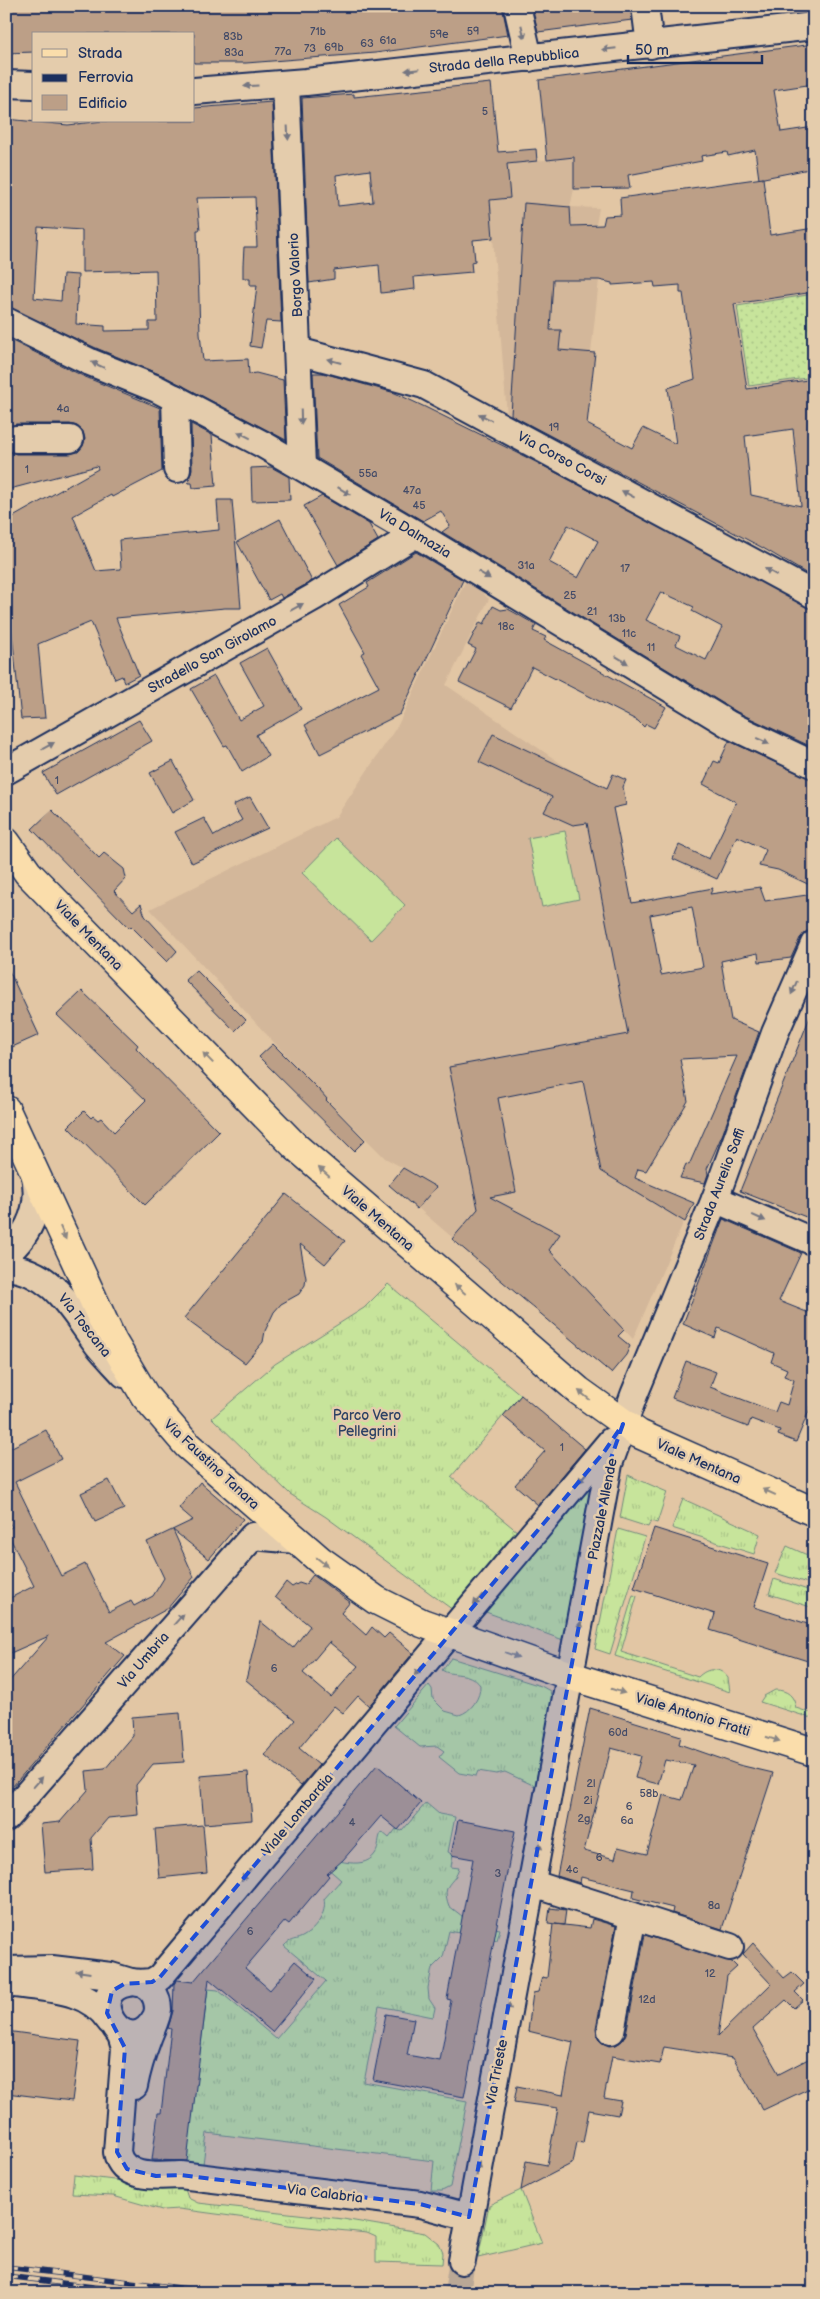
<svg xmlns="http://www.w3.org/2000/svg" width="820" height="2299" viewBox="0 0 820 2299" font-family="'Balsamiq Sans',sans-serif">
	<style>
		.built { fill: #d3b79a }
		.grass { fill: url(#grass-tufts); stroke: #718a7c }
		.garden { fill: url(#garden-dots); stroke: #718a7c }
		.pitch { fill: #c7e49b; stroke: #718a7c }
		.building { fill: #bc9f87; stroke: #1b2f5e; fill-rule: evenodd }
		.lines { fill: none; stroke-linecap: round; stroke-linejoin: round }
		.minor-tunnel { stroke: #baa896; stroke-width: 26; stroke-dasharray: 26 13; stroke-linecap: butt }
		.minor-casing { stroke: #1b2f5e; stroke-width: 30 }
		.major-casing { stroke: #1b2f5e; stroke-width: 31 }
		.minor { stroke: #e4ccac; stroke-width: 26 }
		.major { stroke: #faddab; stroke-width: 28 }
		.rail-casing { stroke: #1b2f5e; stroke-width: 5.5 }
		.rail { stroke: #e4ccac; stroke-width: 4; stroke-dasharray: 11; stroke-linecap: butt }
		.oneway { fill: #757681 }
		.oneway2 { fill: #8a8684 }
		.marked { fill: #1d4ed8; fill-opacity: 0.2; stroke: #1d4ed8; stroke-width: 4; stroke-dasharray: 10 6; stroke-linejoin: round }
		.labels { text-anchor: middle; stroke-width: 5; stroke-linejoin: round; paint-order: stroke }
		.number-label { font-size: 11px; fill: #434b68 }
		.street-label { font-size: 14px; fill: #1b2f5e; stroke: #e4ccac }
		.park-label { font-size: 14px; fill: #2c4164; stroke: #e4ccac }
	</style>
	<defs>
		<pattern id="grass-tufts" width="24" height="20" patternUnits="userSpaceOnUse" patternTransform="scale(1.25)"><rect width="24" height="20" fill="#c7e49b"/><path d="M3 7l-1-3M5 7V3M7 7l1-3M15 17l-1-3M17 17v-4M19 17l1-3" fill="none" stroke="#aac488"/></pattern>
		<pattern id="garden-dots" width="8" height="8" patternUnits="userSpaceOnUse" patternTransform="scale(1.25)"><rect width="8" height="8" fill="#c7e49b"/><path d="M2 2h.1M6 6h.1" fill="none" stroke="#aac488" stroke-width="1.8" stroke-linecap="round"/></pattern>
	</defs>
	<rect width="100%" height="100%" fill="#e2c6a4"/>
	<filter id="ink" filterUnits="userSpaceOnUse"><feTurbulence type="fractalNoise" baseFrequency=".02" numOctaves="2"/><feDisplacementMap in="SourceGraphic" scale="10" xChannelSelector="R" yChannelSelector="G"/><feConvolveMatrix kernelMatrix="1 2 1 2 8 2 1 2 1" color-interpolation-filters="sRGB"/></filter>
	<g filter="url(#ink)">
		<g class="built">
			<path d="M574,157V189L570,207L599,208L596,225L599,280L590,362L565,415L559,445L507,416L490,200L510,198L507,164Z"/>
			<path d="M467,578L489,599L446,685L572,771L610,790L632,902L648,900L661,977V1104L615,1180L684,1221L633,1339L549,1251L470,1218L453,1238L418,1208L436,1186L385,1158L336,1109L150,909L336,817L398,725Z"/>
		</g>
		<g class="grass">
			<path d="M388,1284L521,1395L451,1477L518,1532L453,1610L326,1517L290,1494L212,1418L275,1364L364,1308Z"/>
			<path d="M628,1475L667,1492L657,1523L651,1521L648,1527L620,1518Z"/>
			<path d="M594,1480L566,1641L483,1611Z"/>
			<path d="M683,1499L760,1534L754,1554L672,1528Z"/>
			<path d="M618,1529L645,1537L610,1654L595,1649Z"/>
			<path d="M787,1546L814,1558V1585L775,1573Z"/>
			<path d="M774,1579L814,1592V1608L769,1594Z"/>
			<path d="M633,1595L637,1596L621,1652L698,1677C708,1667 720,1667 728,1678L730,1692L615,1656Z"/>
			<path d="M451,1658L541,1686L550,1691L552,1699L535,1786L505,1772L496,1774L478,1771L476,1776L459,1773L439,1757L444,1751L437,1746L420,1747L394,1726L429,1685L432,1689L433,1699L445,1711L459,1715C471,1712 481,1697 480,1685C469,1670 451,1677 442,1670Z"/>
			<path d="M775,1690C788,1690 794,1696 796,1708L814,1714V1719L760,1702L764,1696Z"/>
			<path d="M426,1803L439,1814L455,1817L448,1852L453,1855L451,1867L459,1868C455,1885 440,1882 449,1906L462,1916L463,1922L500,1929L497,1940L449,1931L443,1957L432,1968L428,1988L429,1999L435,2008L433,2017L379,2006L364,2082L467,2101L450,2187L442,2191H431L434,2161L207,2133L203,2164L186,2162L208,1989L218,1990L276,2039L326,1981L284,1946C291,1938 296,1941 304,1936C316,1929 327,1913 324,1899L341,1880L310,1853C329,1857 362,1873 375,1854C380,1847 377,1838 382,1832L389,1838L396,1829L402,1831Z"/>
			<path d="M74,2175L185,2189L188,2198L198,2203L343,2219L425,2233L439,2244L443,2253L442,2264L376,2262V2237L367,2233L288,2225L268,2221L179,2209L162,2210L113,2196L72,2194Z"/>
			<path d="M521,2190L542,2243L478,2258L489,2205Z"/>
		</g>
		<path class="garden" d="M814,294V377L749,386L737,306Z"/>
		<g class="pitch">
			<path d="M565,831L579,899L542,907L528,838Z"/>
			<path d="M336,838L405,905L371,940L302,873Z"/>
		</g>
		<g class="building">
			<path d="M6,6H502L508,35L375,53L246,63H194V34H34V52L6,53Z"/>
			<path d="M532,6H630L632,20L538,32Z"/>
			<path d="M814,44V84L774,90L781,132L814,127V168L759,179L755,150L728,156L727,152L701,156L702,161L628,175L630,188L574,189V157L547,160L539,80Z"/>
			<path d="M491,83L498,152L536,149L537,161L507,164L510,198L490,200L493,238L473,240L475,261L471,262L472,272L414,277L415,289L381,293L379,265L334,270V279L309,283L302,98L354,94V97ZM370,170L373,202L338,206L336,175Z"/>
			<path d="M272,102L281,322L266,321L261,348L250,346L257,285H250V278H243V265L244,247H257L255,197L197,198L200,230H197L200,334L203,361L248,359L249,374L256,373L283,380L286,440L164,376L96,348L6,306V119L68,125L103,121H194V108ZM38,227L82,230V272L156,270L157,322H149V330L105,331V326L76,324L78,275L63,274L61,301L34,298Z"/>
			<path d="M763,178L770,235L814,228V292L734,304L747,389L814,379V427H810L814,452V578L763,548L511,415L524,203L570,207L571,226L603,225L605,216L621,215L620,198ZM553,280H599L612,283V285L654,282L655,287L680,285V293H683L695,379L668,388L676,444L643,428L632,448L587,424L595,353L559,350L561,330H550ZM793,429L801,506L751,495L745,436Z"/>
			<path d="M6,338L83,376L160,408L162,471L112,497L111,495L73,516L96,571L121,569L119,540L219,530L217,500H232L241,608H225L116,618L139,675L124,683L122,676L115,679L91,622L38,644L45,718L21,719L6,576V521L98,469L97,466L6,490V450L16,454H70L78,452L83,446L85,439L83,431L77,426L70,424H16L6,428Z"/>
			<path d="M313,373H323L395,393L425,407L536,462L814,610V748L737,712L442,532L450,526L441,511L423,521L317,458ZM568,525L598,541L578,578L549,562ZM661,592L694,607L692,611L722,627L706,660L676,645L680,636L646,620Z"/>
			<path d="M191,424L212,435L216,486L193,488L192,483H188L192,469Z"/>
			<path d="M271,467L289,477L290,500L252,501L251,468Z"/>
			<path d="M322,496L369,524L378,540L338,565L304,506Z"/>
			<path d="M280,519L312,581L282,598L280,594L269,600L237,542Z"/>
			<path d="M416,552L463,580L423,666L400,714L320,754L305,725L379,687L361,654L365,652L339,605L369,587L367,583Z"/>
			<path d="M493,606L501,610L508,609L517,614L536,625L533,631L546,637L544,640L666,707L654,728L646,724L644,727L638,721L532,667L511,708L459,682L476,649L468,645L480,622L484,624Z"/>
			<path d="M267,648L301,709L256,735L268,756L242,772L227,745L224,746L191,689L214,676L239,720L264,706L240,663Z"/>
			<path d="M139,720L152,741L56,795L43,773Z"/>
			<path d="M493,734L607,788L613,774L626,780L623,787L626,805L613,808L632,903L713,888L710,894L760,887L765,901L814,894V919L809,930L800,938L791,958L759,962L758,953L721,961L731,1020L759,1032L723,1133L707,1169L708,1174L705,1183L680,1178L686,1164L689,1165L737,1056L680,1059L688,1101L646,1171L638,1169L635,1178L694,1203L685,1222L601,1171L583,1081L498,1098L516,1192L490,1197L560,1234L549,1250L624,1330L618,1336L630,1346L626,1355L611,1373L452,1239L478,1209L449,1067L628,1034L587,823L573,825L544,812L552,797L479,762ZM692,907L703,967L661,975L650,915Z"/>
			<path d="M729,741L814,780V887L778,870L759,866L766,850L737,836L717,879L673,859L679,845L709,859L736,802L703,784L714,761L719,763Z"/>
			<path d="M173,761L194,800L172,813L150,773Z"/>
			<path d="M250,797L268,828L192,863L175,832L204,818L214,836L242,820L233,805Z"/>
			<path d="M52,810L99,858L104,853L124,869L126,878L114,891L133,911L141,904L145,916L177,951L167,962L131,926L129,928L32,829Z"/>
			<path d="M6,964L39,1035L10,1048L6,1039Z"/>
			<path d="M196,970L246,1020L235,1031L185,980Z"/>
			<path d="M82,991L138,1045L136,1048L219,1132L145,1205L68,1127L84,1111L91,1118L93,1116L98,1120L101,1118L114,1132L146,1100L57,1015Z"/>
			<path d="M814,1007V1200L806,1217L740,1191Z"/>
			<path d="M273,1044L320,1091L327,1099L326,1100L365,1140L354,1151L259,1057Z"/>
			<path d="M403,1168L436,1187L417,1209L389,1185Z"/>
			<path d="M286,1194L345,1241L325,1264L300,1244L306,1278L305,1285L299,1294L281,1304L274,1312L265,1331L263,1342L245,1363L184,1318Z"/>
			<path d="M723,1219L801,1253L779,1301L814,1315V1399L796,1442L778,1435L780,1430L751,1419L748,1427L672,1398L686,1361L716,1372L710,1387L775,1412L779,1402L787,1405L794,1380L784,1376L787,1369L771,1362L774,1353L718,1328L715,1338L683,1324Z"/>
			<path d="M521,1395L585,1449L538,1505L515,1485L545,1451L503,1416Z"/>
			<path d="M46,1430L61,1459L15,1482L61,1576L85,1564L109,1612L131,1601L134,1606L153,1596L164,1578L147,1542L193,1520L179,1508L200,1482L243,1519L209,1559L173,1530L194,1577L167,1609L106,1642L125,1656L6,1794V1685L49,1636L6,1655V1600L34,1586L6,1530L12,1527L6,1517V1450Z"/>
			<path d="M109,1480L124,1509L95,1522L81,1493Z"/>
			<path d="M654,1528L768,1564L754,1607L814,1626V1663L710,1630L715,1614L634,1588Z"/>
			<path d="M313,1575L350,1602L341,1613L366,1635L372,1627L384,1638L389,1633L413,1653L369,1706L358,1696L343,1713L334,1706L299,1748L319,1765L301,1786L265,1755L295,1720L246,1680L260,1621L293,1648L310,1626L275,1597L286,1582L292,1587L299,1583L305,1585ZM329,1642L358,1666L331,1697L303,1673Z"/>
			<path d="M590,1708L681,1736L679,1744L739,1765L773,1773L722,1929L672,1913L673,1908L633,1898L634,1890L581,1877L580,1883L557,1876ZM611,1748L641,1756L635,1778L658,1784L665,1760L694,1765L682,1800L663,1795L647,1854L618,1847L615,1859L584,1851Z"/>
			<path d="M180,1713L184,1762L153,1764L136,1785L138,1815L108,1818L91,1838L93,1869L45,1872L41,1824L60,1822L88,1790L86,1771L105,1769L133,1736L132,1717Z"/>
			<path d="M377,1765L421,1803L398,1830L381,1816L343,1860L327,1874L329,1876L289,1924L285,1921L245,1968L270,1990L295,1961L316,1979L272,2032L209,1979L187,2161L152,2160L158,2113H161L171,2029L168,2028L173,2011L174,1984L177,1980L193,1982Z"/>
			<path d="M248,1772L252,1820L204,1824L200,1776Z"/>
			<path d="M458,1820L515,1831L464,2097L373,2080L386,2014L414,2019L407,2055L440,2061L451,2000L447,1999L473,1859L451,1855Z"/>
			<path d="M203,1825L207,1873L159,1878L155,1829Z"/>
			<path d="M550,1908L566,1910L564,1925L590,1928L592,1919L616,1926L596,2028L597,2035L601,2042L609,2046L616,2045L622,2041L626,2034L645,1935L732,1962L737,1967L727,1976L718,2036L771,1984L743,1954L753,1943L784,1978L792,1972L804,1984L795,1992L803,2000L794,2008L786,2000L753,2029L779,2074L814,2056V2086L763,2110L733,2058L664,2047L660,2064L612,2056L604,2098L621,2101L618,2115L589,2110L583,2143L577,2142L573,2163L521,2190L526,2161L547,2165L558,2108L514,2102L517,2086L563,2095L573,2042L528,2031L533,1993L538,1992L542,1977L547,1978L553,1924L564,1925L548,1923Z"/>
			<path d="M6,2031L80,2041L72,2101L6,2093Z"/>
		</g>
		<g class="lines">
			<path class="minor-tunnel" d="M457,2293L462,2261"/>
			<g class="minor-casing">
				<g id="minor">
					<path d="M517,6L529,58"/>
					<path d="M645,6L650,45"/>
					<path d="M6,84L34,85"/>
					<path d="M286,84L302,466"/>
					<path d="M194,91L306,82L814,26"/>
					<path d="M6,321L90,362L157,389L264,445L416,534L730,725L814,765"/>
					<path d="M298,351L424,385L814,595"/>
					<path d="M175,398L177,469"/>
					<path d="M16,439H70"/>
					<path d="M6,771L314,597L416,534"/>
					<path d="M715,1199L814,1242"/>
					<path d="M6,1254C32,1232 42,1204 34,1171"/>
					<path d="M6,1267C54,1271 72,1311 98,1345C106,1355 115,1364 124,1374"/>
					<path d="M6,1818L253,1536L296,1540"/>
					<path d="M533,1884L730,1947"/>
					<path d="M6,1970L52,1969L111,1976L131,1982"/>
					<path d="M6,1983C44,1989 87,1986 110,2021"/>
					<path d="M138,1983L152,1982L160,1977L611,1441"/>
					<path d="M115,2027L121,2035L125,2048L117,2152C122,2180 158,2176 180,2175L420,2204L469,2217"/>
					<path d="M611,2031L633,1916"/>
					<path d="M134,2086C137,2070 142,2054 148,2038C151,2029 157,2019 158,2009C158,2003 156,1996 152,1991C146,1984 137,1981 128,1983C78,1992 128,2068 156,2017"/>
					<path d="M462,2261L609,1464L634,1395L715,1199L775,1033L814,944"/>
				</g>
			</g>
			<g class="major-casing">
				<g id="major">
					<path d="M6,842L28,873L295,1146L579,1391L639,1434L814,1512"/>
					<path d="M6,1110L113,1342L145,1396L187,1445L321,1561L376,1600L422,1623L571,1676L814,1752"/>
				</g>
			</g>
			<use href="#minor" class="minor"/>
			<use href="#major" class="major"/>
			<g class="rail-casing">
				<g id="rail">
					<path d="M6,2267L221,2293"/>
					<path d="M6,2276L141,2293"/>
				</g>
			</g>
			<use href="#rail" class="rail"/>
		</g>
		<defs><path id="oneway-solid" d="M-6-.8H1V-3.2L6.5 0L1 3.2V.8H-6Z" transform="scale(1.25)"/></defs>
		<g class="oneway">
			<use href="#oneway-solid" transform="translate(523 32) rotate(77)"/>
			<use href="#oneway-solid" transform="translate(609 49) rotate(174)"/>
			<use href="#oneway-solid" transform="translate(412 70) rotate(174)"/>
			<use href="#oneway-solid" transform="translate(251 86) rotate(176)"/>
			<use href="#oneway-solid" transform="translate(288 133) rotate(87)"/>
			<use href="#oneway-solid" transform="translate(334 361) rotate(-165)"/>
			<use href="#oneway-solid" transform="translate(98 365) rotate(-156)"/>
			<use href="#oneway-solid" transform="translate(301 417) rotate(88)"/>
			<use href="#oneway-solid" transform="translate(485 417) rotate(-153)"/>
			<use href="#oneway-solid" transform="translate(244 435) rotate(-154)"/>
			<use href="#oneway-solid" transform="translate(344 491) rotate(31)"/>
			<use href="#oneway-solid" transform="translate(628 494) rotate(-152)"/>
			<use href="#oneway-solid" transform="translate(771 572) rotate(-151)"/>
			<use href="#oneway-solid" transform="translate(484 575) rotate(31)"/>
			<use href="#oneway-solid" transform="translate(297 607) rotate(-29)"/>
			<use href="#oneway-solid" transform="translate(622 660) rotate(31)"/>
			<use href="#oneway-solid" transform="translate(763 741) rotate(25)"/>
			<use href="#oneway-solid" transform="translate(48 746) rotate(-29)"/>
			<use href="#oneway-solid" transform="translate(794 988) rotate(113)"/>
			<use href="#oneway-solid" transform="translate(759 1218) rotate(24)"/>
			<use href="#oneway-solid" transform="translate(583 1477) rotate(130)"/>
			<use href="#oneway-solid" transform="translate(478 1600) rotate(130)"/>
			<use href="#oneway-solid" transform="translate(179 1619) rotate(-48)"/>
			<use href="#oneway-solid" transform="translate(580 1628) rotate(-80)"/>
			<use href="#oneway-solid" transform="translate(419 1670) rotate(130)"/>
			<use href="#oneway-solid" transform="translate(38 1782) rotate(-49)"/>
			<use href="#oneway-solid" transform="translate(539 1850) rotate(-79)"/>
			<use href="#oneway-solid" transform="translate(246 1875) rotate(130)"/>
			<use href="#oneway-solid" transform="translate(83 1972) rotate(-173)"/>
			<use href="#oneway-solid" transform="translate(508 2010) rotate(-80)"/>
			<use href="#oneway-solid" transform="translate(478 2169) rotate(-79)"/>
		</g>
		<g class="oneway2">
			<use href="#oneway-solid" transform="translate(208 1058) rotate(-134)"/>
			<use href="#oneway-solid" transform="translate(324 1172) rotate(-139)"/>
			<use href="#oneway-solid" transform="translate(63 1233) rotate(66)"/>
			<use href="#oneway-solid" transform="translate(460 1289) rotate(-139)"/>
			<use href="#oneway-solid" transform="translate(584 1395) rotate(-141)"/>
			<use href="#oneway-solid" transform="translate(769 1492) rotate(-156)"/>
			<use href="#oneway-solid" transform="translate(322 1562) rotate(39)"/>
			<use href="#oneway-solid" transform="translate(512 1655) rotate(20)"/>
			<use href="#oneway-solid" transform="translate(618 1691) rotate(17)"/>
			<use href="#oneway-solid" transform="translate(773 1739) rotate(18)"/>
		</g>
	</g>
	<path class="marked" d="M623,1424L609,1464L469,2217L420,2204L180,2175L156,2176L127,2169L117,2152L125,2048L107,2013L112,1991L124,1984L152,1982L160,1977L604,1452Z"/>
	<g class="labels">
		<g class="number-label">
			<text x="318" y="35">71b</text>
			<text x="473" y="35">59</text>
			<text x="439" y="38">59e</text>
			<text x="233" y="40">83b</text>
			<text x="388" y="44">61a</text>
			<text x="367" y="47">63</text>
			<text x="334" y="51">69b</text>
			<text x="310" y="52">73</text>
			<text x="283" y="55">77a</text>
			<text x="234" y="56">83a</text>
			<text x="485" y="115">5</text>
			<text x="63" y="412">4a</text>
			<text x="554" y="431">19</text>
			<text x="27" y="473">1</text>
			<text x="368" y="477">55a</text>
			<text x="412" y="494">47a</text>
			<text x="419" y="509">45</text>
			<text x="526" y="569">31a</text>
			<text x="625" y="572">17</text>
			<text x="570" y="599">25</text>
			<text x="592" y="615">21</text>
			<text x="617" y="622">13b</text>
			<text x="506" y="630">18c</text>
			<text x="629" y="637">11c</text>
			<text x="651" y="651">11</text>
			<text x="57" y="784">1</text>
			<text x="562" y="1451">1</text>
			<text x="274" y="1672">6</text>
			<text x="618" y="1736">60d</text>
			<text x="591" y="1787">2l</text>
			<text x="649" y="1797">58b</text>
			<text x="588" y="1804">2i</text>
			<text x="629" y="1810">6</text>
			<text x="584" y="1822">2g</text>
			<text x="627" y="1824">6a</text>
			<text x="352" y="1826">4</text>
			<text x="599" y="1861">6</text>
			<text x="572" y="1873">4c</text>
			<text x="498" y="1877">3</text>
			<text x="714" y="1909">8a</text>
			<text x="250" y="1935">6</text>
			<text x="710" y="1977">12</text>
			<text x="647" y="2003">12d</text>
		</g>
		<g class="street-label">
			<text transform="translate(504 60) rotate(-6)" y="5">Strada della Repubblica</text>
			<text transform="translate(295 275) rotate(-93)" y="5">Borgo Valorio</text>
			<text transform="translate(562 458) rotate(28)" y="5">Via Corso Corsi</text>
			<text transform="translate(415 533) rotate(31)" y="5">Via Dalmazia</text>
			<text transform="translate(212 654) rotate(-29)" y="5">Stradello San Girolamo</text>
			<text transform="translate(89 935) rotate(46)" y="5">Viale Mentana</text>
			<text transform="translate(719 1184) rotate(-69)" y="5">Strada Aurelio Saffi</text>
			<text transform="translate(378 1218) rotate(41)" y="5">Viale Mentana</text>
			<text transform="translate(85 1325) rotate(52)" y="5">Via Toscana</text>
			<text transform="translate(699 1461) rotate(24)" y="5">Viale Mentana</text>
			<text transform="translate(212 1464) rotate(43)" y="5">Via Faustino Tanara</text>
			<text transform="translate(602 1509) rotate(-79)" y="5">Piazzale Allende</text>
			<text transform="translate(143 1660) rotate(-49)" y="5">Via Umbria</text>
			<text transform="translate(693 1714) rotate(17)" y="5">Viale Antonio Fratti</text>
			<text transform="translate(297 1814) rotate(-50)" y="5">Viale Lombardia</text>
			<text transform="translate(496 2072) rotate(-79)" y="5">Via Trieste</text>
			<text transform="translate(325 2193) rotate(7)" y="5">Via Calabria</text>
		</g>
		<g class="park-label">
			<text x="367" y="1420">Parco Vero<tspan x="367" dy="16">Pellegrini</tspan></text>
		</g>
	</g>
	<rect width="820" height="2299" fill="none" stroke="#e4ccac" stroke-width="25"/>
	<rect x="12" y="12" width="795" height="2274" fill="none" stroke="#1b2f5e" stroke-width="2" filter="url(#ink)"/>
	<rect x="32" y="32" width="162" height="90" fill="#e4ccac" stroke="#948d8d"/>
	<rect x="42" y="49" width="25" height="8" fill="#faddab" stroke="#948d8d"/>
	<text x="78" y="58" font-size="15" fill="#1b2f5e">Strada</text>
	<rect x="42" y="74" width="25" height="8" fill="#1b2f5e" stroke="#948d8d"/>
	<text x="78" y="82" font-size="15" fill="#1b2f5e">Ferrovia</text>
	<rect x="42" y="95" width="25" height="15" fill="#bc9f87" stroke="#948d8d"/>
	<text x="78" y="108" font-size="15" fill="#1b2f5e">Edificio</text>
	<path d="M628 55v8h134v-8" fill="none" stroke="#1b2f5e" stroke-width="2.5"/>
	<text x="635" y="55" font-size="15" fill="#1b2f5e" stroke="#e4ccac" stroke-width="4" paint-order="stroke">50 m</text>
</svg>
